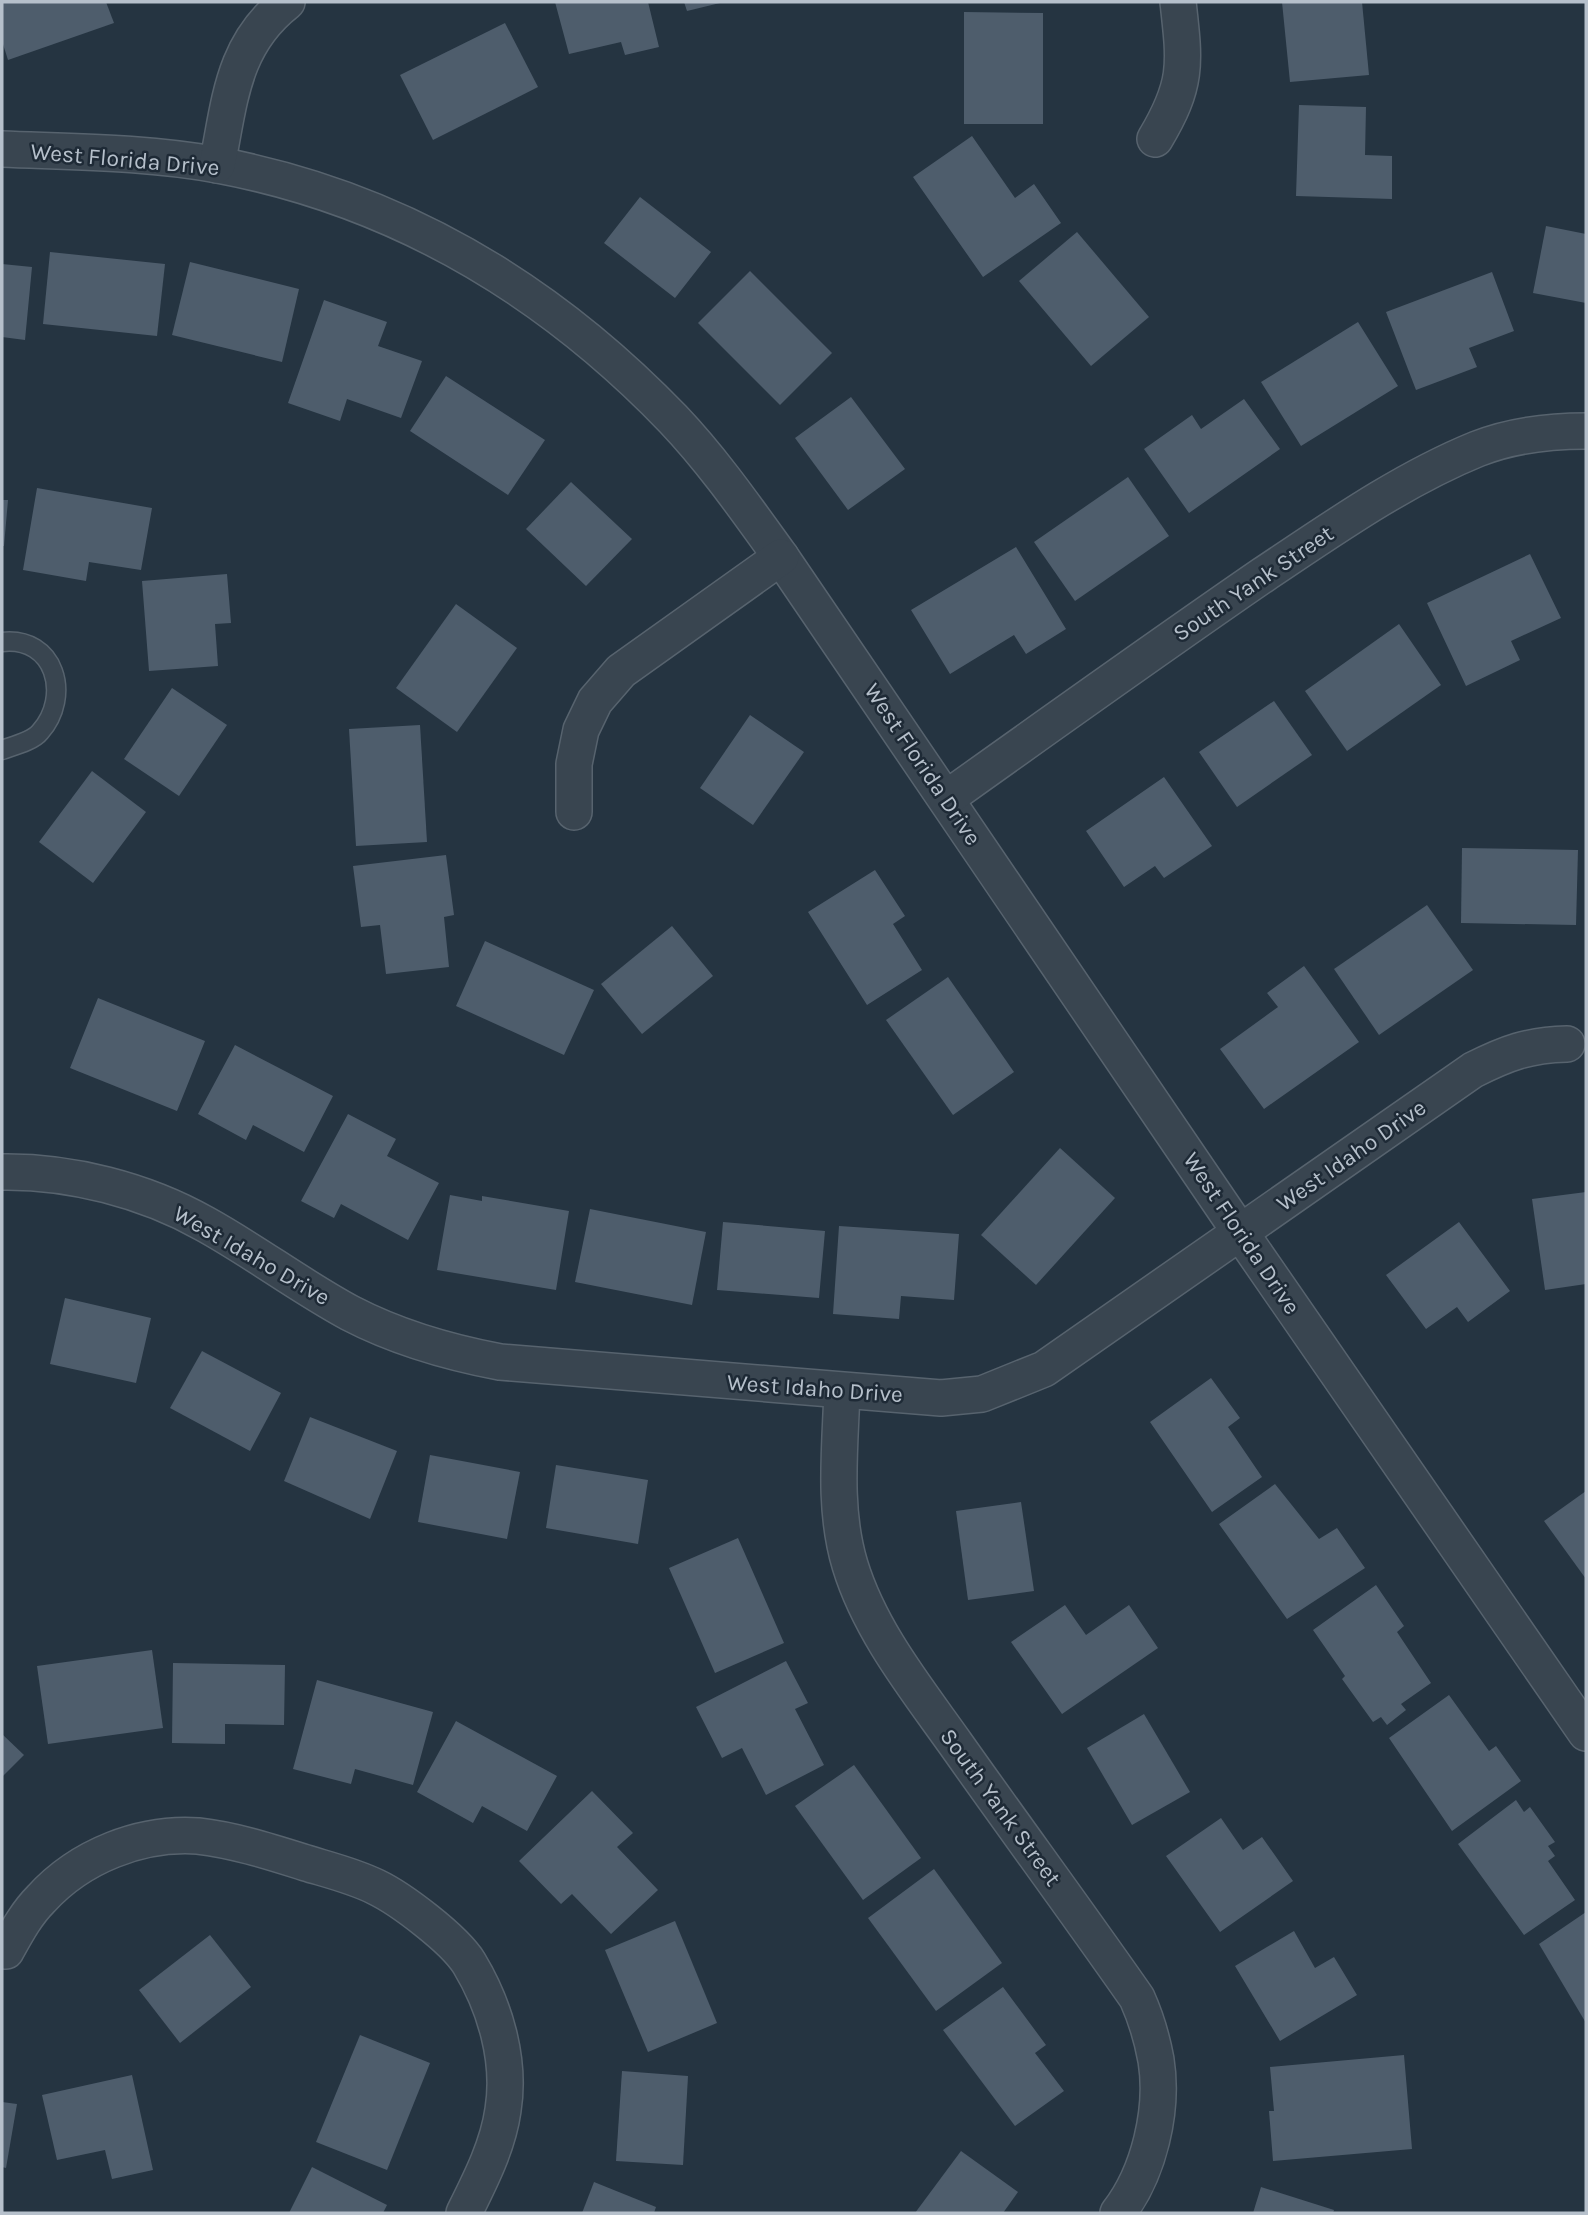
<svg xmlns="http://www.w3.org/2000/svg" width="1588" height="2215" viewBox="0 0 1588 2215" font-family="Karla,sans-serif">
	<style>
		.building { fill: #4e5d6c }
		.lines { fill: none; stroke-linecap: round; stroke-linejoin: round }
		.service-casing { stroke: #57636e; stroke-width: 21 }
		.minor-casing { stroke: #57636e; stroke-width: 38 }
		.service { stroke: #394550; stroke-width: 18 }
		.minor { stroke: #394550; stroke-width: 35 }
		.labels { text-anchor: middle; stroke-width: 5; stroke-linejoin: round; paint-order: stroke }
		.street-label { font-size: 23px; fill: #b6c0cb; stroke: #1e2a36 }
	</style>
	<rect width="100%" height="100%" fill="#253441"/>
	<g class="building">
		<path d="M2,2H106L114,23L8,60L2,41Z"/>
		<path d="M555,2H648L659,47L625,55L621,42L569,54Z"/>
		<path d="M684,2H720V3L687,11Z"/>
		<path d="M1282,2H1362L1369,75L1290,82Z"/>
		<path d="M964,12L1043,13V124H964Z"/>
		<path d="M505,23L538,87L433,140L400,75Z"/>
		<path d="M1299,105L1366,107L1365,155L1392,156V199L1296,196Z"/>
		<path d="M972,136L1015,198L1034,184L1061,223L983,277L913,177Z"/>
		<path d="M640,197L711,252L675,298L604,243Z"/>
		<path d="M1546,226L1586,234V303L1533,293Z"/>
		<path d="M1077,232L1149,317L1091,366L1019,281Z"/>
		<path d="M50,252L165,264L157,336L43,324Z"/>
		<path d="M190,262L299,289L282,362L172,335Z"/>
		<path d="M2,264L32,267L25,340L2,337Z"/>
		<path d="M750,271L832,353L780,405L698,323Z"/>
		<path d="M1492,272L1514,331L1469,348L1477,367L1416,390L1386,312Z"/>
		<path d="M324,300L387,322L378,346L422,361L401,418L347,399L340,421L288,403Z"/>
		<path d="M1358,322L1398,386L1301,446L1261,382Z"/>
		<path d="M446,376L545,440L508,495L410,431Z"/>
		<path d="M851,397L905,469L848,510L795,438Z"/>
		<path d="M1244,399L1280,449L1189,513L1144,449L1192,415L1201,429Z"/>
		<path d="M1128,477L1169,536L1075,601L1034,542Z"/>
		<path d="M571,482L632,539L586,586L526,529Z"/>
		<path d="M37,488L152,508L141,570L89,562L86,581L23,570Z"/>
		<path d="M2,500H8L4,546H2Z"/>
		<path d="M1016,547L1066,629L1026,654L1014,635L950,674L911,610Z"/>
		<path d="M1530,554L1561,618L1511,641L1520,660L1466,686L1427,603Z"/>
		<path d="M227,574L231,623L215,624L218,666L149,671L142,581Z"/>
		<path d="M456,604L517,648L457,732L396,688Z"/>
		<path d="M1399,624L1441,685L1347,751L1305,691Z"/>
		<path d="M172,688L227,725L179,796L124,759Z"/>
		<path d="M1274,701L1312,755L1237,807L1199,752Z"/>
		<path d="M750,715L804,752L753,825L700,788Z"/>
		<path d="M420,725L427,842L356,846L349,729Z"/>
		<path d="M92,771L146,812L93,883L39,842Z"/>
		<path d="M1164,777L1212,846L1164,878L1155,866L1124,887L1086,831Z"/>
		<path d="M1462,848L1578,850L1576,925L1461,923Z"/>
		<path d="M446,855L454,915L444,917L449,967L386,974L380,925L361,927L353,866Z"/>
		<path d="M875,870L905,916L893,924L922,970L867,1005L808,912Z"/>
		<path d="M1427,905L1473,970L1379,1035L1334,969Z"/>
		<path d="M672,926L713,976L642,1034L601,984Z"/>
		<path d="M485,941L594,990L564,1055L456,1006Z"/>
		<path d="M1304,966L1359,1042L1264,1109L1220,1049L1278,1007L1267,993Z"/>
		<path d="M948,977L1014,1072L953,1115L886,1020Z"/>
		<path d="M98,998L205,1041L177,1111L70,1068Z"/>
		<path d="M235,1045L333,1096L304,1152L253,1125L246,1140L198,1114Z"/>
		<path d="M348,1114L396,1139L387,1156L439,1183L408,1240L341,1204L334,1218L301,1201Z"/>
		<path d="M1060,1148L1115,1198L1036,1285L981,1235Z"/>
		<path d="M1586,1192V1284L1545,1290L1532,1199Z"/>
		<path d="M450,1195L482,1201V1196L569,1211L556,1290L437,1270Z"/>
		<path d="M590,1209L706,1232L692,1305L575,1282Z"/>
		<path d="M723,1222L825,1231L819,1298L717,1290Z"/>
		<path d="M1459,1222L1510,1291L1468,1322L1457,1307L1426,1329L1386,1275Z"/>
		<path d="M839,1226L959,1234L954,1300L901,1296L899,1319L833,1314Z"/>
		<path d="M65,1298L151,1318L136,1383L50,1364Z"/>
		<path d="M202,1351L281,1393L250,1451L170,1408Z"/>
		<path d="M1211,1378L1240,1418L1228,1427L1262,1477L1212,1512L1150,1422Z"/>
		<path d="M310,1417L397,1451L370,1519L284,1481Z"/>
		<path d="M430,1455L520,1472L507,1539L418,1522Z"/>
		<path d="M556,1465L648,1480L638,1544L546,1528Z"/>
		<path d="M1275,1484L1319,1539L1337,1528L1365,1568L1287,1619L1219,1524Z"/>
		<path d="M1586,1491V1579L1544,1521Z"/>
		<path d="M1021,1502L1034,1591L968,1600L956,1511Z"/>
		<path d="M738,1538L784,1643L715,1673L669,1568Z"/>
		<path d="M1376,1585L1404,1626L1397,1632L1431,1683L1401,1704L1406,1710L1387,1725L1381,1717L1373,1722L1342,1679L1345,1676L1313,1630Z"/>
		<path d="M1065,1605L1086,1635L1129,1605L1158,1648L1062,1714L1011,1642Z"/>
		<path d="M152,1650L163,1728L48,1744L37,1666Z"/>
		<path d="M786,1661L808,1703L795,1709L824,1765L766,1795L742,1748L722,1758L696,1707Z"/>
		<path d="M173,1663L285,1665L284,1725L225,1724V1744L172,1743Z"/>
		<path d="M317,1680L433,1712L413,1785L355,1769L351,1784L293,1769Z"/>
		<path d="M1449,1695L1489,1751L1496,1746L1521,1781L1452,1831L1389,1738Z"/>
		<path d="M1144,1714L1190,1792L1132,1825L1087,1748Z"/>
		<path d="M456,1721L557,1776L527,1831L482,1806L473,1823L417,1792Z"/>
		<path d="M2,1734L24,1755L2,1777Z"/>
		<path d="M854,1765L921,1858L863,1900L795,1806Z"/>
		<path d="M592,1791L633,1833L617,1847L658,1890L611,1934L572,1894L561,1904L519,1861Z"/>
		<path d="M1516,1800L1524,1812L1530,1807L1555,1842L1548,1846L1555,1856L1548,1861L1575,1900L1524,1935L1458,1844Z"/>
		<path d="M1221,1818L1243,1850L1262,1837L1293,1881L1220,1932L1166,1856Z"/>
		<path d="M934,1869L1002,1963L936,2011L868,1918Z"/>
		<path d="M1586,1912V2023L1539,1944Z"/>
		<path d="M675,1921L717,2023L648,2052L605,1950Z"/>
		<path d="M1294,1931L1315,1968L1334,1957L1357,1995L1280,2041L1235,1966Z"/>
		<path d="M210,1935L251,1987L180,2043L139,1990Z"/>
		<path d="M1003,1987L1046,2045L1035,2053L1064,2091L1015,2126L943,2030Z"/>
		<path d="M360,2035L430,2063L387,2170L316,2142Z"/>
		<path d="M1404,2055L1412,2149L1273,2161L1269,2111H1274L1270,2067Z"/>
		<path d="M622,2071L688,2076L683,2165L616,2161Z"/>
		<path d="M132,2075L153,2170L112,2179L105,2150L57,2160L42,2095Z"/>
		<path d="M2,2102L17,2104L6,2168L2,2167Z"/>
		<path d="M961,2151L1018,2192L1003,2213H915Z"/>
		<path d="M312,2167L387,2205L383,2213H289Z"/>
		<path d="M594,2182L656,2207L654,2213H582Z"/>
		<path d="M1261,2187L1334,2210L1333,2213H1253Z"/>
	</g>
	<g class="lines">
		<g class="service-casing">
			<path id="service" d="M2,642C55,636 72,696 40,732C33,741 13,746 2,750"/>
		</g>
		<g class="minor-casing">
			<g id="minor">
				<path d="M1155,139C1188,84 1185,64 1178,2"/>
				<path d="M2,149C74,152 147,152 218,165C398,199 547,288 673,419C713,461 747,510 781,557L1240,1232L1586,1733"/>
				<path d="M217,165C230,101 232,45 287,2"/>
				<path d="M947,798C1052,723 1157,648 1263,575C1332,529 1401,480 1477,449C1512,435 1549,431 1586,431"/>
				<path d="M574,812V764L581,730L595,701L621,671L781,557"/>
				<path d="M2,1172C70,1171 145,1190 205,1224C254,1251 300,1286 350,1313C398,1338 447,1352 500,1362L941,1398L982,1394L1044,1369L1473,1070C1507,1053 1528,1045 1567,1044"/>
				<path d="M842,1391C840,1449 833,1509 850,1565C870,1631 916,1688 955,1743C1015,1828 1077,1912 1137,1998C1146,2018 1152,2038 1156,2060C1164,2110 1149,2173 1118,2213"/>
				<path d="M6,1951C16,1933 26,1914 41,1899C80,1856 141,1832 198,1836C234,1840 271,1852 306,1863C329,1870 354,1876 376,1887C401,1899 454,1939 469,1963C495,2006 511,2060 503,2110C498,2146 480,2181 464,2213"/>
			</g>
		</g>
		<use href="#service" class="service"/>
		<use href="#minor" class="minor"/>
	</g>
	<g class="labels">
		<g class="street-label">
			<text transform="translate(125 159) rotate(5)" y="8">West Florida Drive</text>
			<text transform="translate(1253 583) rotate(-34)" y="8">South Yank Street</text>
			<text transform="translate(923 764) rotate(56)" y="8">West Florida Drive</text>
			<text transform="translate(1351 1155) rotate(-35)" y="8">West Idaho Drive</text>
			<text transform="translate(1242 1233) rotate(56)" y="8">West Florida Drive</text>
			<text transform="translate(252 1255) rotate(30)" y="8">West Idaho Drive</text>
			<text transform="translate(815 1388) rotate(4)" y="8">West Idaho Drive</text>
			<text transform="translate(1001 1807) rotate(54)" y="8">South Yank Street</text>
		</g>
	</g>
	<rect width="1588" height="2215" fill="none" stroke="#b6c0cb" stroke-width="7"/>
</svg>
